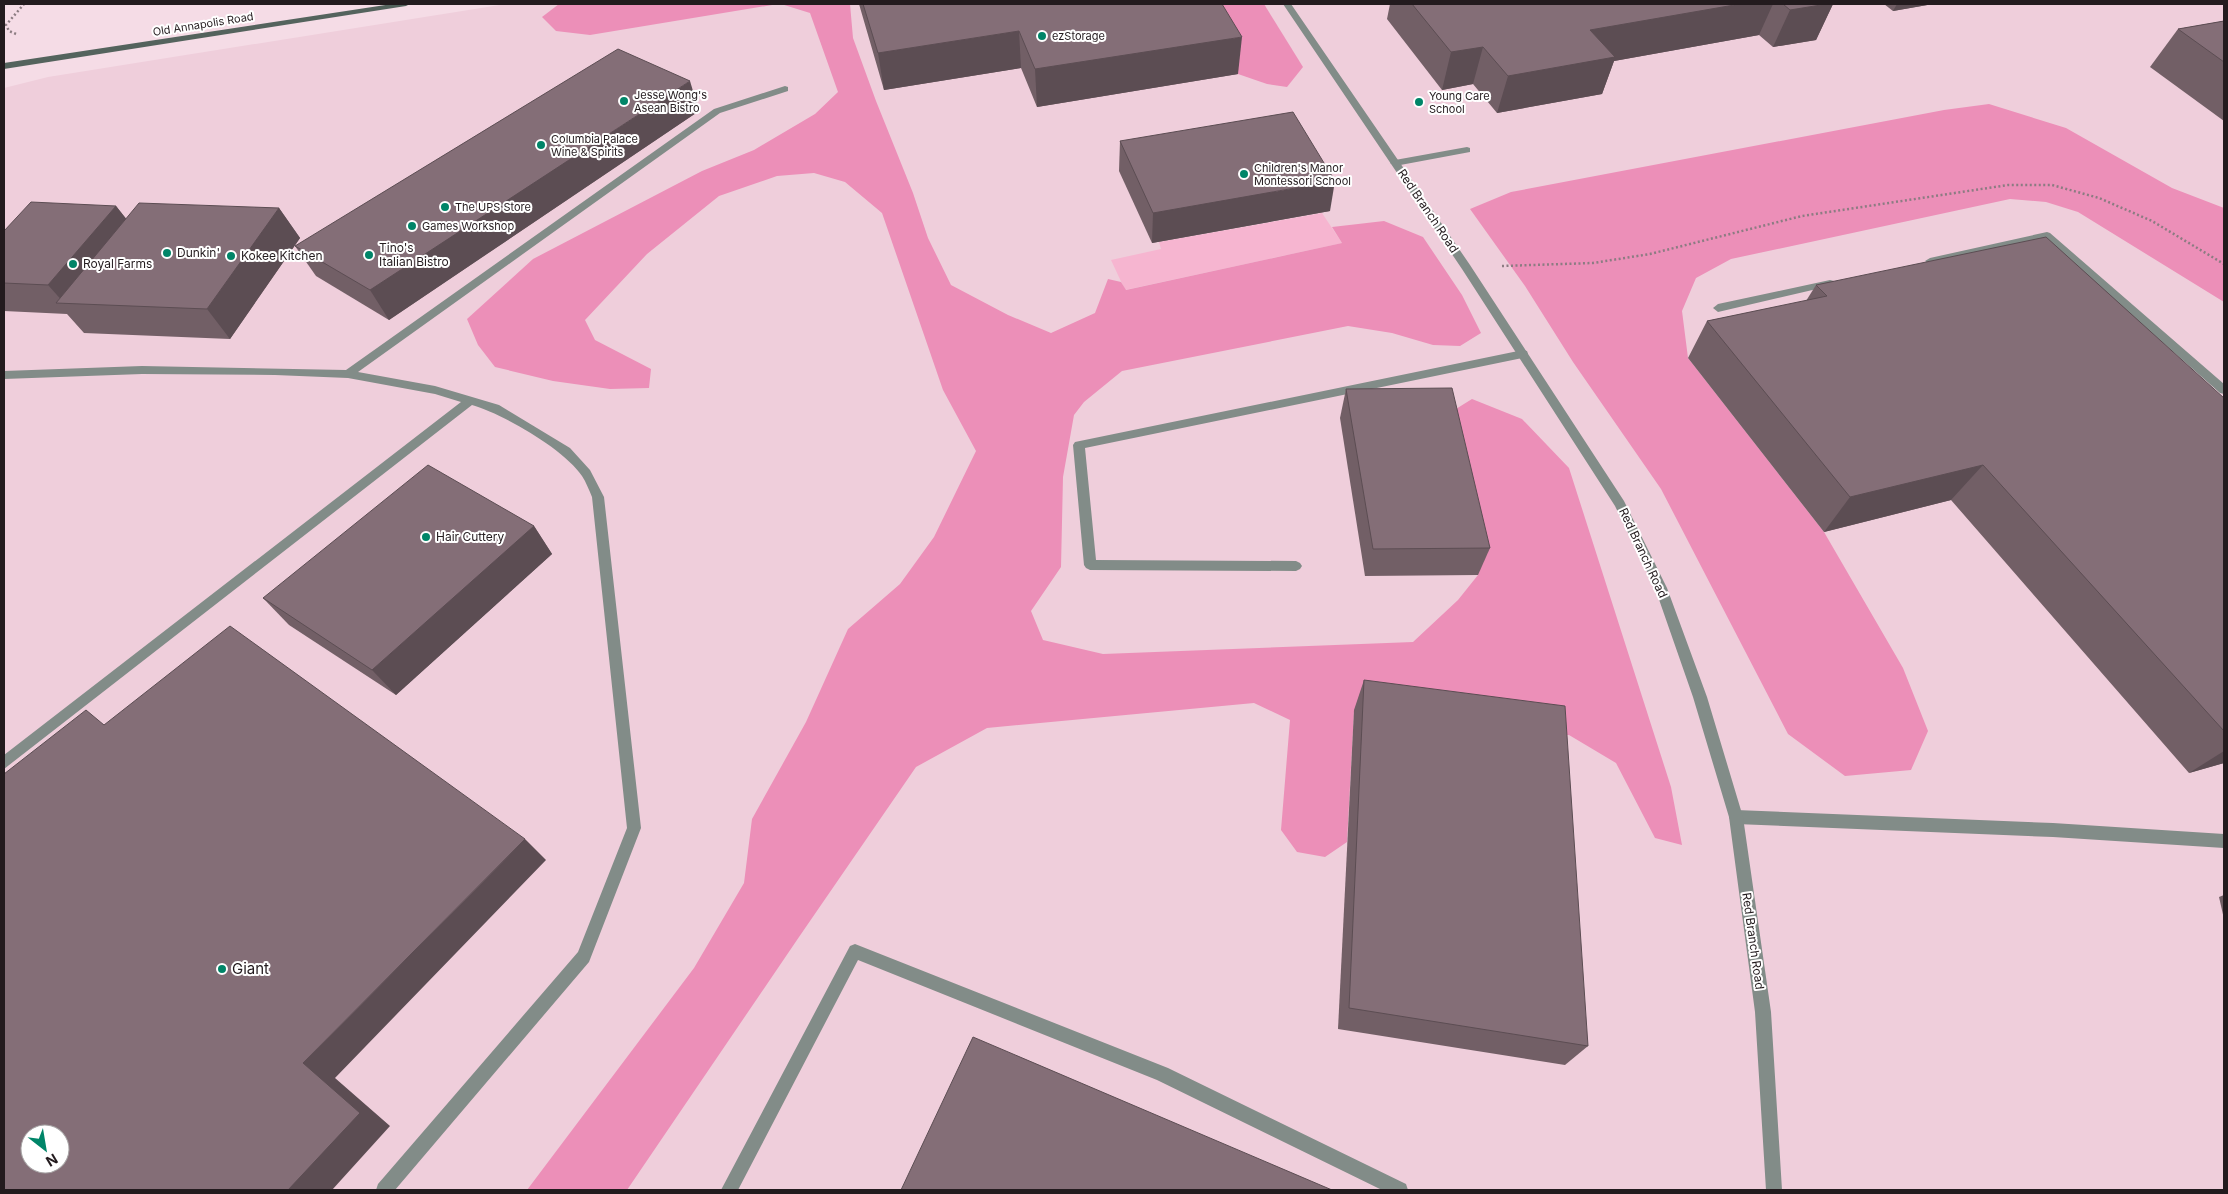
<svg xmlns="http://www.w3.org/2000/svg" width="2228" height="1194" viewBox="0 0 2228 1194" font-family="Inter,sans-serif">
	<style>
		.built { fill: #efcedb; fill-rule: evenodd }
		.green { fill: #f6b5d0 }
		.forest { fill: #ec8fb8 }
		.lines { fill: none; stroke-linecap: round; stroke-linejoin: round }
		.path { stroke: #8c7c82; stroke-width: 2.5; stroke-dasharray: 2 2.5; stroke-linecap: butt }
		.service { fill: #828c88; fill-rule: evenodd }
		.minor { fill: #828c88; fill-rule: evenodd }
		.secondary { fill: #54635d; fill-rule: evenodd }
		.wall { fill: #725f66 }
		.shaded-wall { fill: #5c4d53 }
		.building { fill: #846e77; stroke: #5c4d53; fill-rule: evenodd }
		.poi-dot { fill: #008568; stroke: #fff; stroke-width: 2 }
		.labels { text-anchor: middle; stroke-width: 4; stroke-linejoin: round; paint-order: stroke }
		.far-street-label { font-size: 11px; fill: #231b1e; stroke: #fff }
		.far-poi-label { font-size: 11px; fill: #231b1e; stroke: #fff; text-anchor: start }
		.street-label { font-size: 12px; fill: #231b1e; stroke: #fff }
		.poi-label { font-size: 12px; fill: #231b1e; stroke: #fff; text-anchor: start }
		.near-poi-label { font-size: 15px; fill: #231b1e; stroke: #fff; text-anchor: start }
	</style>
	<rect width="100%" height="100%" fill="#f5dce6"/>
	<path class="built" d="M506,4H2224V1190H4V88L48,77ZM30,1134H60V1164H30Z"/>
	<path class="green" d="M1322,213L1342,243L1125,290L1111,260L1161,249L1159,242Z"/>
	<g class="forest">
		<path d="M559,4H778L590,35L556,31L542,17Z"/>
		<path d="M781,4H850L853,38L876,101L913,193L928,238L951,285L1008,315L1051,333L1095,313L1108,279L1121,282L1126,290L1342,243L1332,227L1384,221L1423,237L1462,295L1481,333L1460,346L1433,345L1392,333L1348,326L1122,371L1084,402L1074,415L1063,477L1061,567L1031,611L1043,640L1103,654L1413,642L1458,600L1478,575L1443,417L1472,399L1522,419L1569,468L1671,787L1682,845L1655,838L1616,763L1569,735L1547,736L1354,711L1347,842L1325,857L1297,852L1281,830L1290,720L1254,703L987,728L916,767L799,937L627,1190H527L694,968L744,883L752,819L806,722L848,629L900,584L934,537L976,451L943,390L882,213L845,182L814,173L777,176L719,196L647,254L585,320L595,340L651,369L649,388L610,389L553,381L495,367L478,345L467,319L533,259L702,171L754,150L815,114L838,92L810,13Z"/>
		<path d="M1197,4H1264L1303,67L1287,87L1267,84L1238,74Z"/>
		<path d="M1989,104L2066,128L2172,188L2224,208V302L2078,212L2046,202L2010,199L1731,259L1696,278L1682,311L1688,358L1824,532L1903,668L1928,731L1911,770L1845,776L1788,734L1661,489L1573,362L1525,286L1470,209L1511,192L1944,110Z"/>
	</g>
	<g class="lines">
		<g class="path">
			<path d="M16,34L9,31L6,25L24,4"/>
			<path d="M1502,266L1593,263L1650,254L1802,216L2008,185H2052L2099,198L2152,221L2224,264"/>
		</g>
		<g class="service">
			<path d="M785,86L788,87V91L720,113L358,372L435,386L499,405L570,448L590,470L604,497L641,828L589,962L395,1190H376L378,1184L578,952L627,828L592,497C589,490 586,482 582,476C564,449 503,414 472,405L4,769V755L461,402L435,394L348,378L275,375L142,374L4,379V371L142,366L346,370L714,109Z"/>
			<path d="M1467,147L1470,148V152L1395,166L1390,163L1395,160Z"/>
			<path d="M2047,232L2050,233L2224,384V394L2220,393L2045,239L1930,264L1925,261L1930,258Z"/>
			<path d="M1830,280L1834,281V285L1718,312L1713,308L1718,304Z"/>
			<path d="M1523,350L1527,351L1528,354L1527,357L1085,448L1096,560L1296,561L1300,563L1302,566L1300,569L1296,571L1090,570L1086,568L1084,565L1073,445L1075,442Z"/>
			<path d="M1736,810L2053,823L2224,834V848L2053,837L1736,824L1731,822L1729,817L1731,812Z"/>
			<path d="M855,944L1168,1068L1406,1184L1408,1190H1382L1157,1080L858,960L738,1190H721L850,946Z"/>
		</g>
		<path class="minor" d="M1283,4H1291L1470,265L1624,501L1667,588L1707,697L1743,817L1771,1012L1782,1190H1766L1755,1012L1729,817L1693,697L1655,588L1615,506L1462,269Z"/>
		<path class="secondary" d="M392,4H410L406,6L4,69V63Z"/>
	</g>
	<g class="wall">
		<path d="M859,4H1222L1238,74L1037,107L1021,68L884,90Z"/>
		<path d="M1390,4H1833L1816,40L1773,47L1759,35L1614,61L1602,94L1497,113L1473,84L1442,90L1387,19Z"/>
		<path d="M1884,4H1933L1893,11Z"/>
		<path d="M2224,21V121L2150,67L2178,29Z"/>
		<path d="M699,111L389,320L316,276L295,246Z"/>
		<path d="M1120,141L1330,211L1152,243L1119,171Z"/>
		<path d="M116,206L126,219L279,208L300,238L230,339L84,333L67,314L4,311V231Z"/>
		<path d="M1816,285L2224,398V763L2189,773L1951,500L1824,532L1688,358L1707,321L1806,301Z"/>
		<path d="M1346,389L1490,548L1478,575L1365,576L1340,418Z"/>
		<path d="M534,526L552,554L396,695L289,625L263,598Z"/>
		<path d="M1364,680L1588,1046L1565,1065L1338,1029L1354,710Z"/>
		<path d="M2224,895V919L2219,897Z"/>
	</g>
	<g class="shaded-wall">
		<path d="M1740,4H1773L1759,35L1614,61L1602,94L1497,113L1508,76L1590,30Z"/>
		<path d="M1827,4H1833L1816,40L1773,47L1790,10Z"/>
		<path d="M1897,4H1933L1893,11Z"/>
		<path d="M1019,31L1021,68L884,90L878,53Z"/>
		<path d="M1242,37L1238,74L1037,107L1035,69Z"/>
		<path d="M1483,47L1473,84L1442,90L1451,52Z"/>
		<path d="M690,81L699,111L389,320L370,290Z"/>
		<path d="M1335,181L1330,211L1152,243L1153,213Z"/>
		<path d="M116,206L140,236L65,304L48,285Z"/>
		<path d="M279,208L300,238L230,339L207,309Z"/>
		<path d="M1983,465L1951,500L1824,532L1850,497Z"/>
		<path d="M534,526L552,554L396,695L372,670Z"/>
		<path d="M2224,751V763L2189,773Z"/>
		<path d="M525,839L546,860L335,1078L390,1126L332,1190H288L303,1063Z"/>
	</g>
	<g class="building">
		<path d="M863,4H1222L1242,37L1035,69L1019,31L878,53Z"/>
		<path d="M1412,4H1740L1590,30L1615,57L1508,76L1483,47L1451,52Z"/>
		<path d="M1783,4H1827L1790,10Z"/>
		<path d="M2224,21V62L2178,29Z"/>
		<path d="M618,49L690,81L370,290L295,246Z"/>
		<path d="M1293,112L1335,181L1153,213L1120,141Z"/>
		<path d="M31,202L116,206L48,285L4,283V231Z"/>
		<path d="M139,203L279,208L207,309L56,303Z"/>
		<path d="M2046,237L2224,398V731L1983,465L1850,497L1707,321L1827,296L1816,285Z"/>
		<path d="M1452,388L1490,548L1373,549L1346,389Z"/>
		<path d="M428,465L534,526L372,670L263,598Z"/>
		<path d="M230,626L525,839L303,1063L360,1113L288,1190H4V774L86,710L104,725ZM30,1134H60V1164H30Z"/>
		<path d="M1364,680L1565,706L1588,1046L1349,1008Z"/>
		<path d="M973,1037L1332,1190H901Z"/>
	</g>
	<g class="poi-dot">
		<circle cx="1042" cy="36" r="5"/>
		<circle cx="624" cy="101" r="5"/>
		<circle cx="1419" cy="102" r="5"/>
		<circle cx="541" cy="145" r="5"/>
		<circle cx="1244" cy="174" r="5"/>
		<circle cx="445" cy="207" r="5"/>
		<circle cx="412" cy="226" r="5"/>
		<circle cx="167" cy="253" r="5"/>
		<circle cx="369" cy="255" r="5"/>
		<circle cx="231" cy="256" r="5"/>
		<circle cx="73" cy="264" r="5"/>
		<circle cx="426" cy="537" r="5"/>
		<circle cx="222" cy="969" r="5"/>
	</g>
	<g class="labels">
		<g class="far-street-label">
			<text transform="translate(203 24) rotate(-9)" y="4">Old Annapolis Road</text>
		</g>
		<g class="far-poi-label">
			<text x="1052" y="40">ezStorage</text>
			<text x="634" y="99">Jesse Wong's<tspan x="634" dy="13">Asean Bistro</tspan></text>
			<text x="1429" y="100">Young Care<tspan x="1429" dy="13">School</tspan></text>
			<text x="551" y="143">Columbia Palace<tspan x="551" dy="13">Wine &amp; Spirits</tspan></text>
			<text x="1254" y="172">Children's Manor<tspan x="1254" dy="13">Montessori School</tspan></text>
			<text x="455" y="211">The UPS Store</text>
			<text x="422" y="230">Games Workshop</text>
		</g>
		<g class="street-label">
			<text transform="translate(1428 211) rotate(56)" y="4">Red Branch Road</text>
			<text transform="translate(1643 553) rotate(65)" y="4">Red Branch Road</text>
			<text transform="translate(1753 941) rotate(82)" y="4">Red Branch Road</text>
		</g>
		<g class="poi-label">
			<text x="379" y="252">Tino's<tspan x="379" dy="14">Italian Bistro</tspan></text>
			<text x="177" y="257">Dunkin'</text>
			<text x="241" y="260">Kokee Kitchen</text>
			<text x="83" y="268">Royal Farms</text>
			<text x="436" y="541">Hair Cuttery</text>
		</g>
		<g class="near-poi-label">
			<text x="232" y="974">Giant</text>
		</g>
	</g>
	<rect width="2228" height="1194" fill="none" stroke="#231b1e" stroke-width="10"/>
	<g transform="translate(45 1149) rotate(149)"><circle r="24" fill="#ffffff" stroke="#a7a4a5"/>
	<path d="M0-4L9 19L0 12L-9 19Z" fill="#008568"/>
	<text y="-8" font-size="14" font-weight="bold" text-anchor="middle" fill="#231b1e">N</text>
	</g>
</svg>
